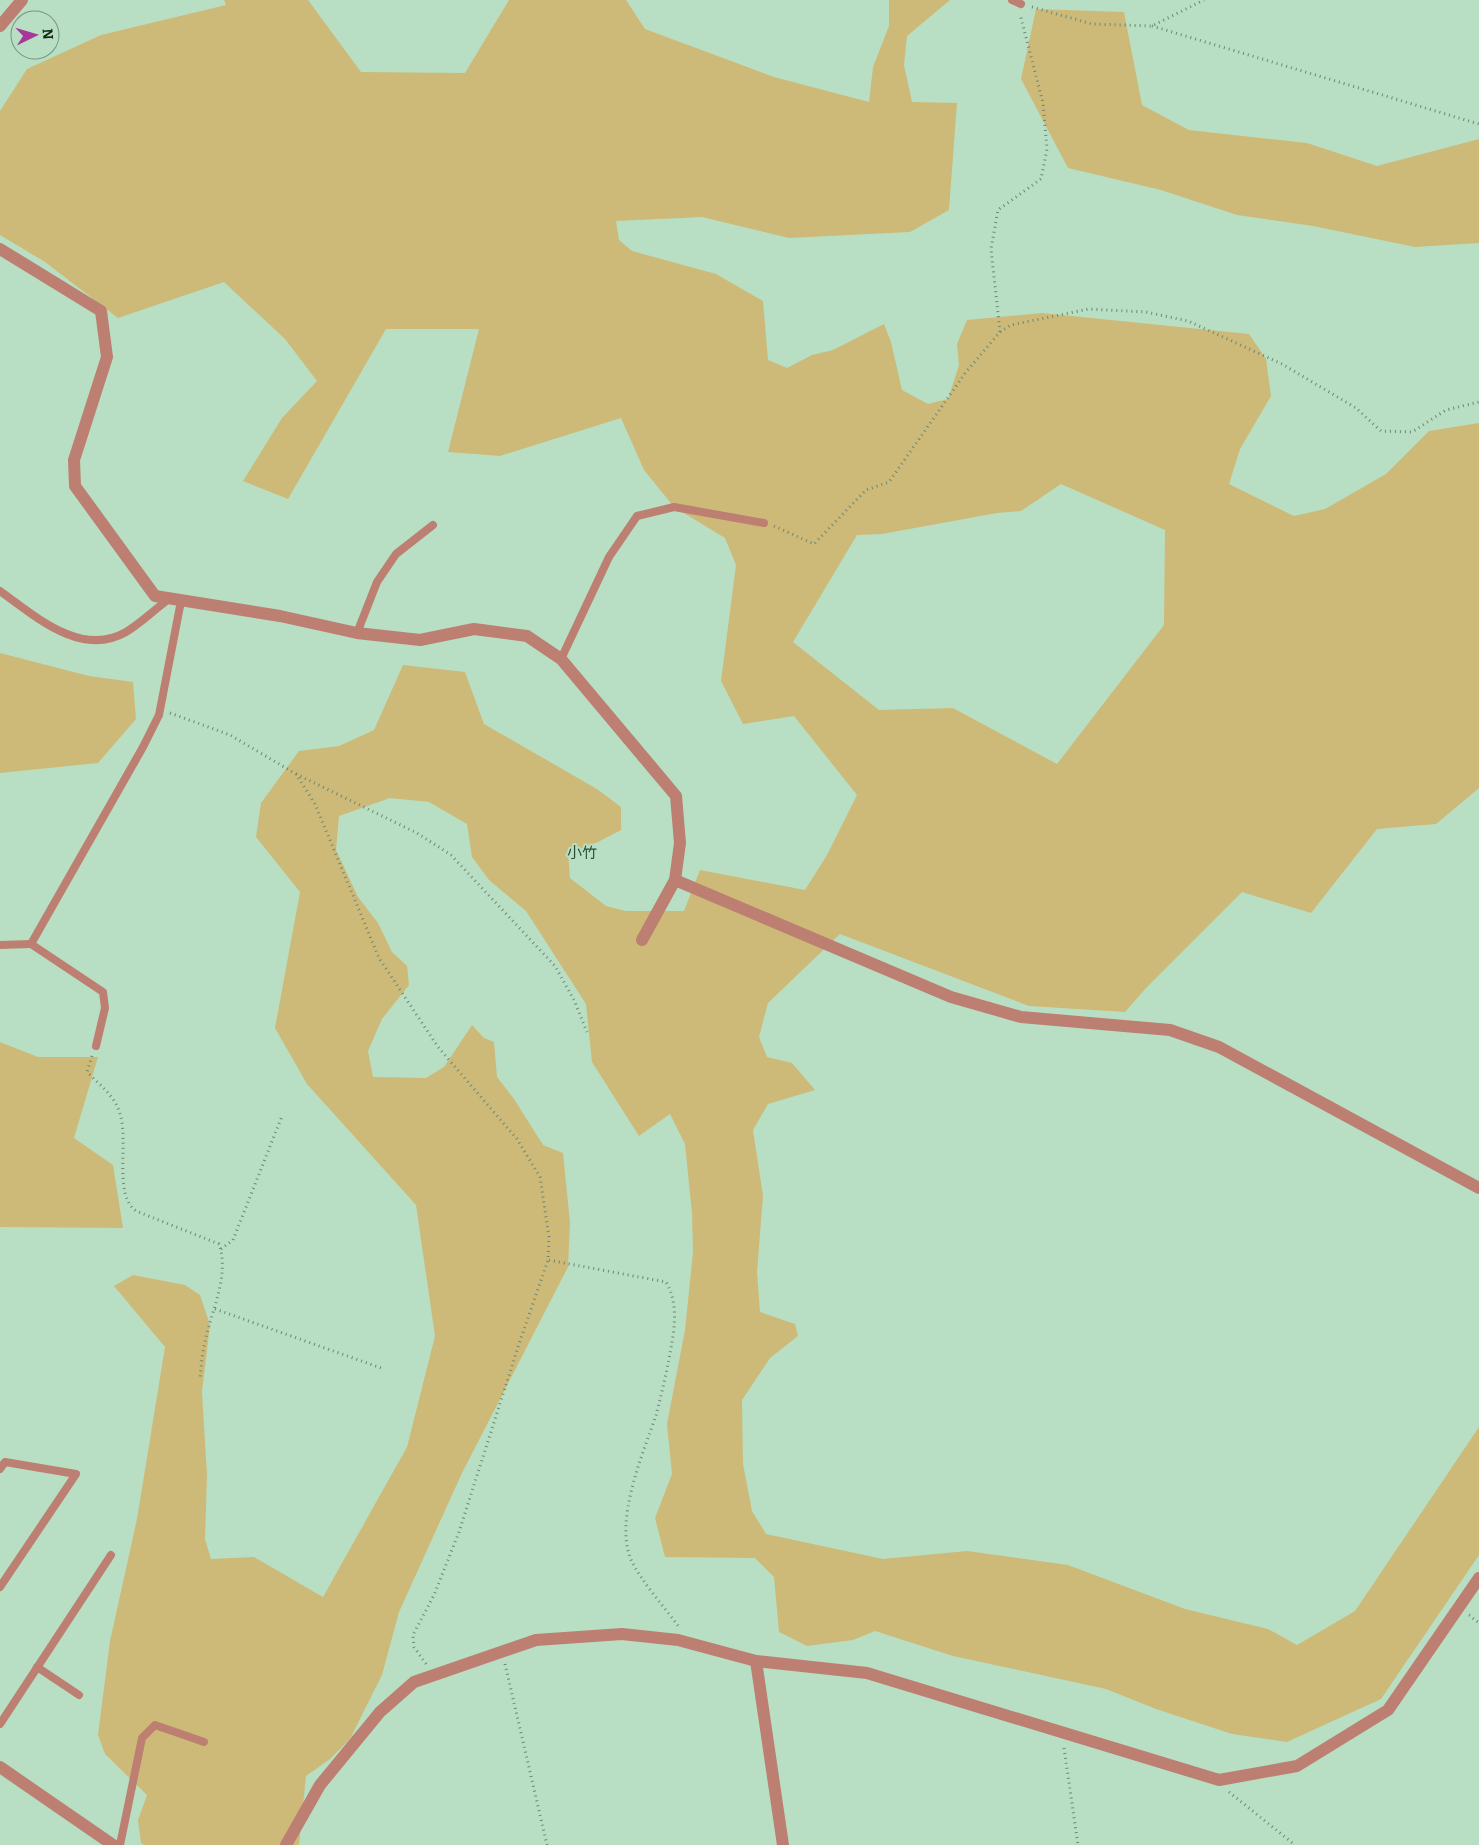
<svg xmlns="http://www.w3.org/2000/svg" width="1479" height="1845" viewBox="0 0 1479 1845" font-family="Bitter,'Noto Sans JP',serif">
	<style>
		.green { fill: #cdba78; fill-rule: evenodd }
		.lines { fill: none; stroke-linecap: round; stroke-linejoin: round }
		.path { stroke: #6d8874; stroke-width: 3; stroke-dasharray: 1 4; stroke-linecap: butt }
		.lane { stroke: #bd7f71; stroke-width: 8 }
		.street { stroke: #bd7f71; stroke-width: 12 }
		.labels { text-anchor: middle; stroke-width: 4; stroke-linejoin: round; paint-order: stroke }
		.quarter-label { font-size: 15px; fill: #2a4c35; stroke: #b8dfc3 }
	</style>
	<rect width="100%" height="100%" fill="#b8dfc3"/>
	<g class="green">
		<path d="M224,0H308L361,72L465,73L509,0H626L645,29L774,77L869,102L873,67L889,26V0H950L907,36L904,65L912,102L957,103L949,210L910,232L789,238L702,217L616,221L619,240L632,251L716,274L763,301L768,360L787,368L812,355L833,350L884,324L891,342L902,390L928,404L948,399L959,365L957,344L967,320L1042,313L1249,334L1266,359L1271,396L1240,449L1229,484L1294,516L1325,509L1386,474L1429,431L1479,423V788L1436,824L1377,829L1311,913L1242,892L1146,988L1125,1012L1029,1006L840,934L768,1003L759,1037L767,1057L792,1063L815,1090L768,1104L753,1130L763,1196L757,1272L760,1312L795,1324L798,1336L770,1358L742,1400L743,1464L752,1511L766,1534L883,1559L967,1551L1068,1565L1185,1609L1268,1629L1297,1645L1355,1611L1479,1427V1555L1381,1699L1287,1742L1232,1734L1156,1709L1106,1689L953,1656L875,1631L853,1640L807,1646L779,1632L774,1577L755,1558L665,1557L655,1518L672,1474L667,1424L685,1330L693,1252L692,1213L685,1144L670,1114L639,1136L592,1062L586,1004L526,911L489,880L472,857L467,824L429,802L390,798L339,816L336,850L358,897L378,923L392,952L407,966L409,985L382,1019L368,1051L373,1077L426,1078L444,1067L472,1025L484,1038L494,1042L497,1077L514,1099L543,1145L563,1153L570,1223L568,1267L462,1473L399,1612L382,1675L350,1739L330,1759L306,1776L299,1845H144L141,1843L138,1820L147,1795L105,1754L98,1735L110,1641L137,1519L165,1347L114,1286L133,1275L185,1285L200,1295L210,1325L202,1392L207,1475L205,1539L211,1559L254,1557L323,1597L407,1447L435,1336L416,1205L307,1084L275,1028L300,892L256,837L261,803L299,751L339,746L374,730L403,665L465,672L484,724L597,789L621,807V830L598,842L568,854L570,878L606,906L626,911H684L700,870L805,890L827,855L857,795L794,716L743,724L721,681L736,565L725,538L674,507L644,470L621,418L500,456L448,452L479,329H386L288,499L243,481L282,418L317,381L285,339L224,282L118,318L45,262L0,235V111L27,69L101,35L226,5ZM1061,484L1165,530L1164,625L1057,764L953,708L879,710L793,642L857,535L882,534L997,513L1021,511Z"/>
		<path d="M1036,9L1124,12L1142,105L1189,130L1307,143L1377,166L1479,139V243L1415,247L1313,226L1237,215L1161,190L1068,168L1021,79Z"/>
		<path d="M0,653L89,676L133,682L136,719L98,763L0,773Z"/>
		<path d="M0,1042L38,1057H98L74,1138L113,1165L123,1228L0,1227Z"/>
	</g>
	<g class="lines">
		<g class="path">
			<path d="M1032,7L1092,24L1152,26L1204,0"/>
			<path d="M1152,26L1479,124"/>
			<path d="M1000,332L991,249L998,210L1041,179L1047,149L1043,103L1020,14"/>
			<path d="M774,526L814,544L866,490L889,482L966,372L1000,332L1011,325L1089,309L1146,312L1188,321L1282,364L1356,408L1381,431L1412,432L1446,410L1479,402"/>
			<path d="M170,713L230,735L296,774L315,804L379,958L438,1047L517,1139L540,1177L549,1237L548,1260L666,1282C678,1302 675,1326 671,1348C667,1370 662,1393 656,1415C643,1454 613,1522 632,1562C642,1582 665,1608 679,1627"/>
			<path d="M296,774L417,833L451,855L555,966L574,1000L587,1032"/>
			<path d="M92,1056L87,1072C100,1085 115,1096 120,1114C129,1141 113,1194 136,1211L219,1244C230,1276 211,1311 205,1342C202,1354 201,1368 200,1380"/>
			<path d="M221,1249L233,1240L282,1116"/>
			<path d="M215,1309L384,1369"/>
			<path d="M1469,1615L1479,1623"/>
			<path d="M426,1664L414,1647L413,1635L434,1595L459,1532L519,1344L548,1260"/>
			<path d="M505,1664L547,1845"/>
			<path d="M1064,1748L1078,1845"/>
			<path d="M1229,1792L1295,1845"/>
		</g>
		<g class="lane">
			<path d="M1012,0L1021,4"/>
			<path d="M0,591C35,616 81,658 126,632C141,623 155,609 169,599"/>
			<path d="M357,633L377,582L396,554L433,525"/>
			<path d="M561,659L609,557L637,516L674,507L764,523"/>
			<path d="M0,945L31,944"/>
			<path d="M96,1046L105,1008L103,992L31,944L143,747L159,715L181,601"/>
			<path d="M0,1469L5,1462L76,1474L0,1587"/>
			<path d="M37,1667L79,1695"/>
			<path d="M0,1724L111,1555"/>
			<path d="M120,1845L142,1738L155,1725L204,1742"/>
		</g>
		<g class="street">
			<path d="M0,26L22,0"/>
			<path d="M0,249L101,311L107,357L74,460L75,486L155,596L280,616L357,633L420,640L474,629L527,636L561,659L676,796L680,843L675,880L642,940"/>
			<path d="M675,880L951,997L1021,1017L1170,1030L1219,1047L1479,1188"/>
			<path d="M756,1661L867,1673L1219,1780L1297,1766L1388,1710L1479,1578"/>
			<path d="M0,1767L113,1845"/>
			<path d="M286,1845L320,1785L380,1712L414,1682L536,1640L622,1634L678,1640L756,1661L783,1845"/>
		</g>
	</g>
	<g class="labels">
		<g class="quarter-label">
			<text x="582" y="858">小竹</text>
		</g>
	</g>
	<g transform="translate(35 35) rotate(85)"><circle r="24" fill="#b8dfc3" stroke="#789681"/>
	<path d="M0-4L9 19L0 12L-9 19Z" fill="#a63897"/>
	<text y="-8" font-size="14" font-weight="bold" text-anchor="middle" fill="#19281d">N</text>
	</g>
</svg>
